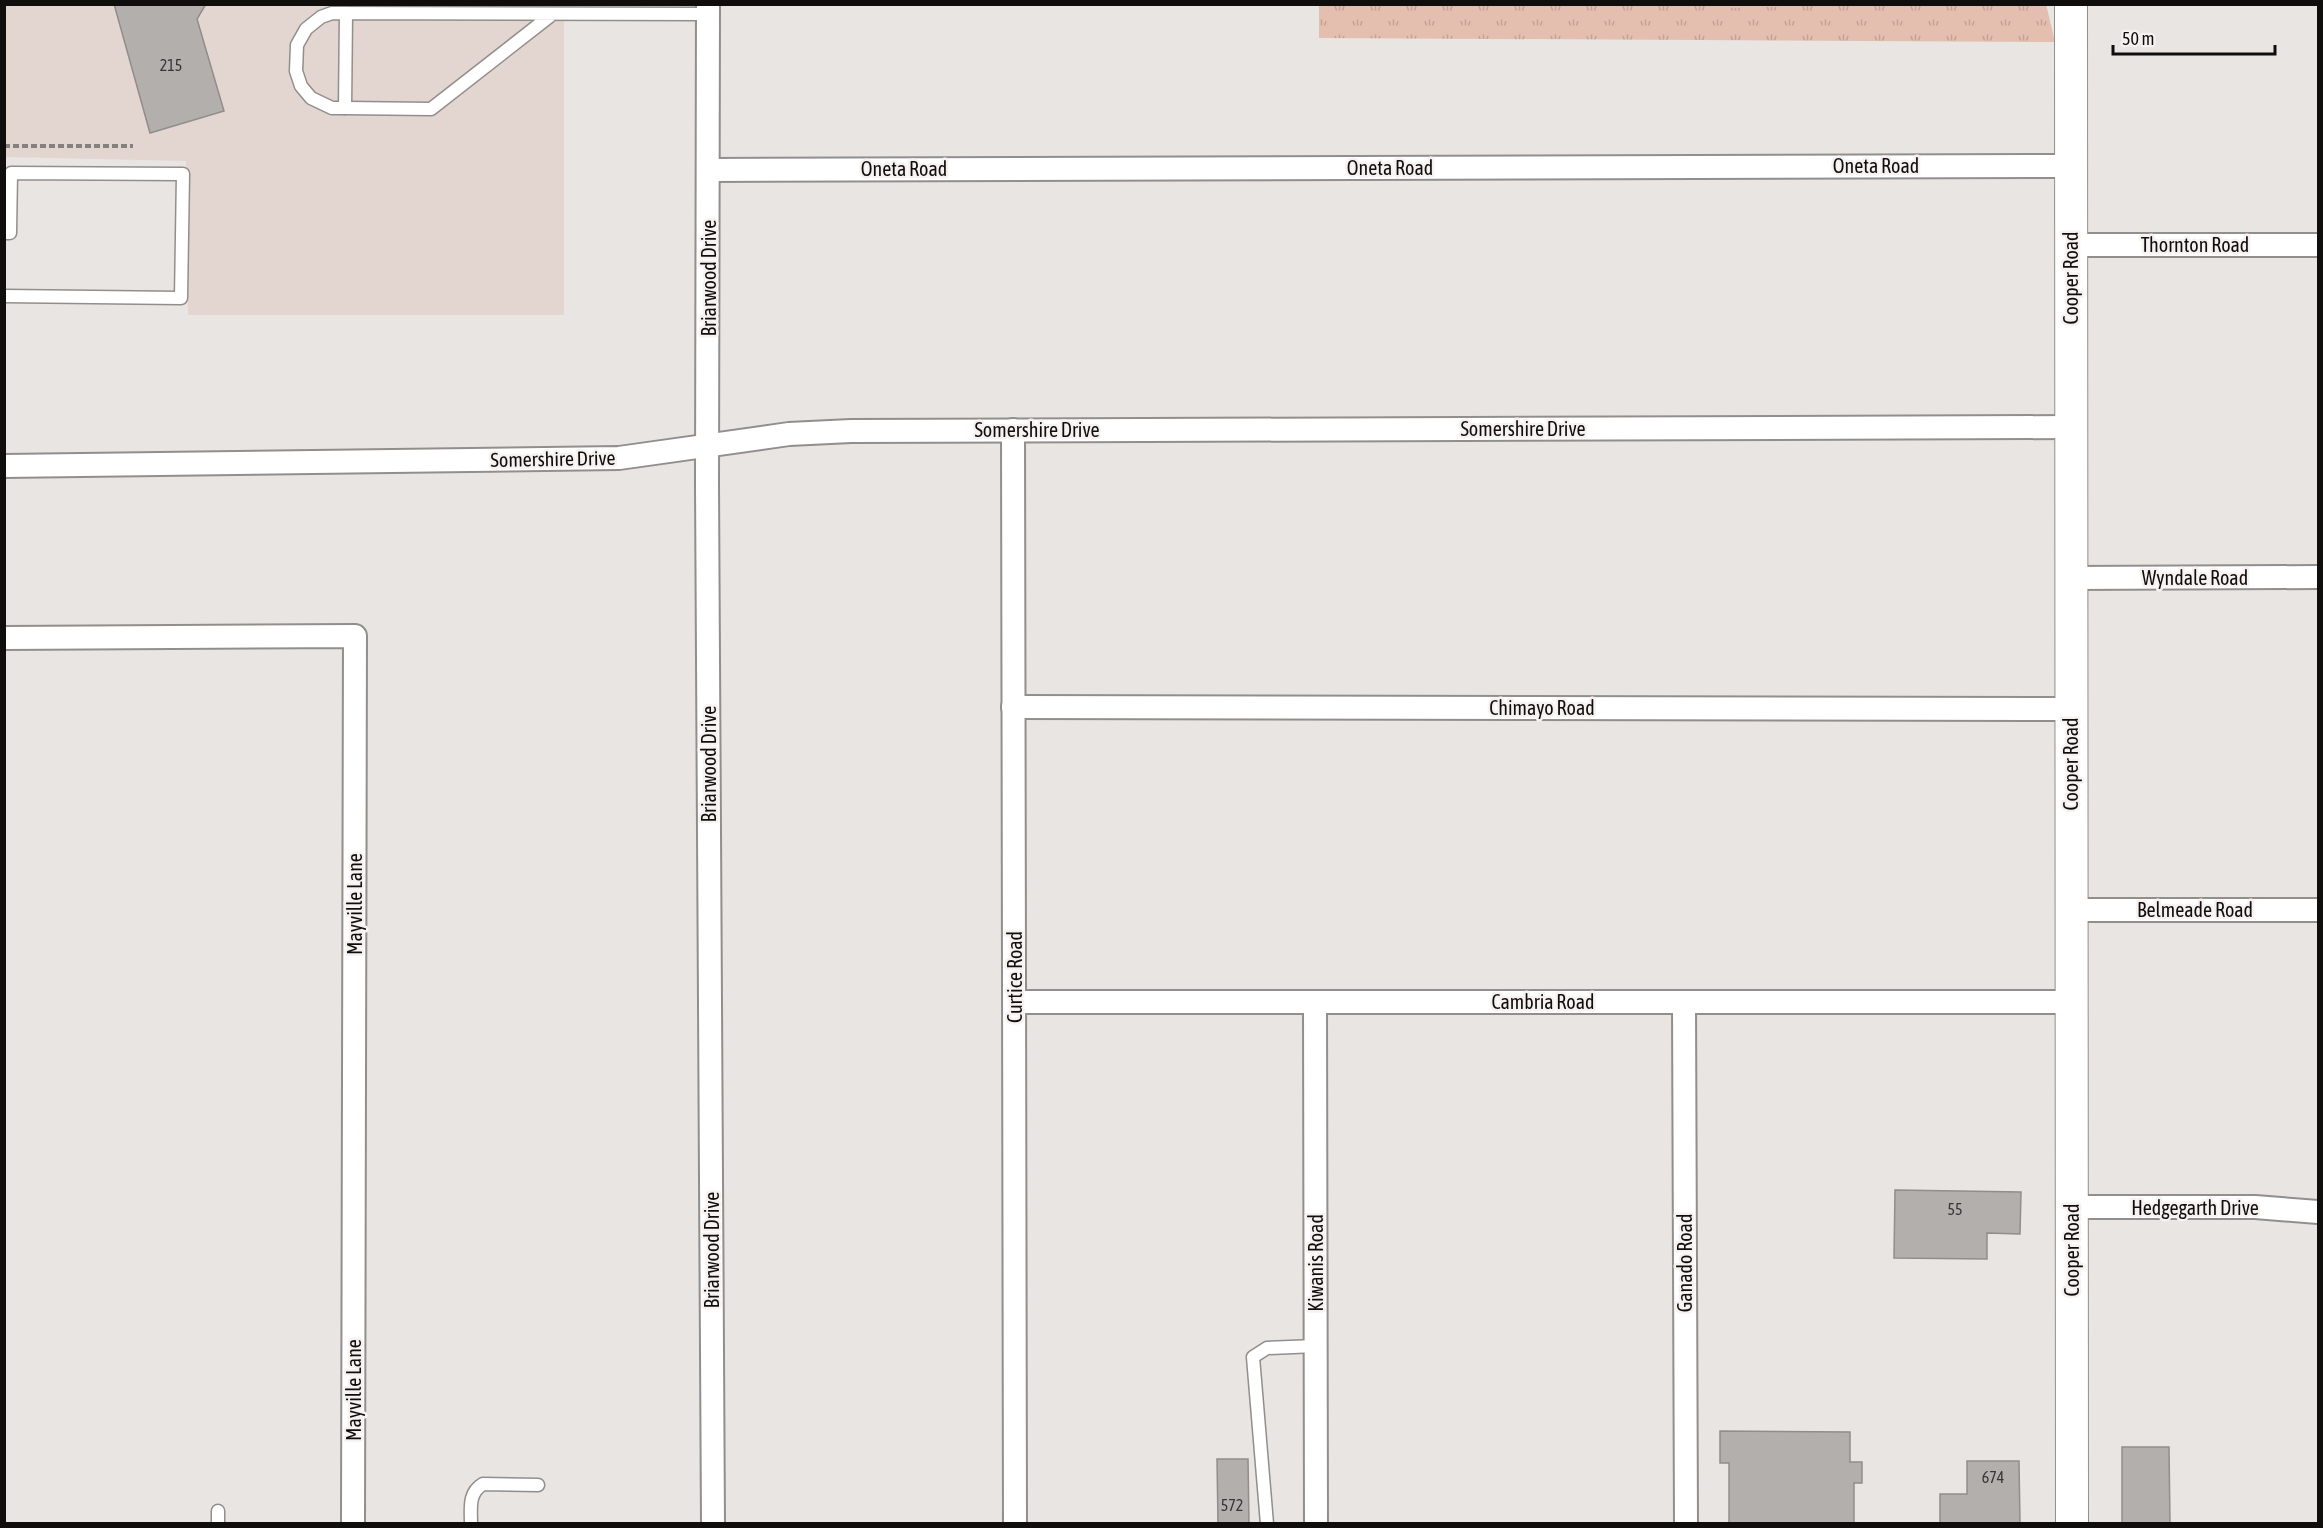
<svg xmlns="http://www.w3.org/2000/svg" width="2323" height="1528" viewBox="0 0 2323 1528" font-family="'Asap Condensed',sans-serif">
	<style>
		.built { fill: #e3d6d1 }
		.grass { fill: url(#grass-tufts) }
		.garden { fill: #e4bfaf }
		.building { fill: #b3afad; stroke: #918d8b; stroke-width: 1.5 }
		.lines { fill: none; stroke-linecap: round; stroke-linejoin: round }
		.lane-casing { stroke: #928e8c; stroke-width: 15 }
		.street-casing { stroke: #928e8c; stroke-width: 26 }
		.secondary-casing { stroke: #928e8c; stroke-width: 34 }
		.path { stroke: #84817f; stroke-width: 4; stroke-dasharray: 6 3; stroke-linecap: butt }
		.lane { stroke: #fff; stroke-width: 12 }
		.street { stroke: #fff; stroke-width: 22 }
		.secondary { stroke: #fff; stroke-width: 32 }
		.labels { text-anchor: middle; stroke-width: 5; stroke-linejoin: round; paint-order: stroke }
		.number-label { font-size: 16px; fill: #383635 }
		.street-label { font-size: 20px; fill: #0f0e0d; stroke: #f7f2f0 }
	</style>
	<defs>
		<pattern id="grass-tufts" width="24" height="20" patternUnits="userSpaceOnUse" patternTransform="scale(1.5)"><rect width="24" height="20" fill="#e4bfaf"/><path d="M3 7l-1-3M5 7V3M7 7l1-3M15 17l-1-3M17 17v-4M19 17l1-3" fill="none" stroke="#c2a395"/></pattern>
	</defs>
	<rect width="100%" height="100%" fill="#e9e5e3"/>
	<path class="built" d="M5,5H564V315H188L186,161L5,157Z"/>
	<path class="grass" d="M1319,4H2046L2055,42L1319,38Z"/>
	<path class="garden" d="M1729,5V4L1859,5L1729,8Z"/>
	<g class="building">
		<path d="M114,4H206L197,19L224,111L150,133Z"/>
		<path d="M1895,1190L2021,1192L2020,1234L1987,1233V1259L1894,1258Z"/>
		<path d="M1720,1431L1850,1432V1462H1862V1483H1854V1524H1729V1463H1720Z"/>
		<path d="M2122,1447H2169L2170,1524H2122Z"/>
		<path d="M1217,1459H1248L1249,1524H1218Z"/>
		<path d="M1967,1461H2019L2020,1524H1940V1494H1967Z"/>
	</g>
	<g class="lines">
		<g class="lane-casing">
			<g id="lane">
				<path d="M550,16L431,109L345,108H332L311,98L301,86L296,71L297,45L306,29L321,17L332,13L708,14"/>
				<path d="M345,108L346,13"/>
				<path d="M4,233H10L11,173L183,174L181,298L4,296"/>
				<path d="M218,1511V1524"/>
				<path d="M471,1524C471,1508 468,1493 483,1484L538,1485"/>
				<path d="M1267,1524L1253,1357L1267,1348L1316,1346"/>
			</g>
		</g>
		<g class="street-casing">
			<g id="street">
				<path d="M708,4L707,485L713,1524"/>
				<path d="M710,170L2071,166"/>
				<path d="M2071,245H2318"/>
				<path d="M1013,430L1015,1524"/>
				<path d="M4,466L619,458L789,434L851,431L2071,427"/>
				<path d="M2071,578L2318,577"/>
				<path d="M4,638L355,636L353,1524"/>
				<path d="M1013,707L2071,709"/>
				<path d="M2072,910H2318"/>
				<path d="M1015,1002H2072"/>
				<path d="M1315,1002L1316,1524"/>
				<path d="M1684,1002L1686,1524"/>
				<path d="M2072,1207H2255L2318,1212"/>
			</g>
		</g>
		<g class="secondary-casing">
			<path id="secondary" d="M2071,4L2072,1524"/>
		</g>
		<path class="path" d="M4,146H133"/>
		<use href="#lane" class="lane"/>
		<use href="#street" class="street"/>
		<use href="#secondary" class="secondary"/>
	</g>
	<g class="labels">
		<g class="number-label">
			<text x="171" y="71">215</text>
			<text x="1955" y="1215">55</text>
			<text x="1993" y="1483">674</text>
			<text x="1232" y="1511">572</text>
		</g>
		<g class="street-label">
			<text x="1876" y="173">Oneta Road</text>
			<text x="1390" y="175">Oneta Road</text>
			<text x="904" y="176">Oneta Road</text>
			<text x="2195" y="252">Thornton Road</text>
			<text transform="translate(709 278) rotate(-90)" y="7">Briarwood Drive</text>
			<text transform="translate(2071 278) rotate(-90)" y="7">Cooper Road</text>
			<text x="1523" y="436">Somershire Drive</text>
			<text x="1037" y="437">Somershire Drive</text>
			<text transform="translate(553 459) rotate(-1)" y="7">Somershire Drive</text>
			<text x="2195" y="585">Wyndale Road</text>
			<text x="1542" y="715">Chimayo Road</text>
			<text transform="translate(709 764) rotate(-90)" y="7">Briarwood Drive</text>
			<text transform="translate(2071 764) rotate(-90)" y="7">Cooper Road</text>
			<text transform="translate(355 904) rotate(-90)" y="7">Mayville Lane</text>
			<text x="2195" y="917">Belmeade Road</text>
			<text transform="translate(1015 977) rotate(-90)" y="7">Curtice Road</text>
			<text x="1543" y="1009">Cambria Road</text>
			<text x="2195" y="1215">Hedgegarth Drive</text>
			<text transform="translate(712 1250) rotate(-90)" y="7">Briarwood Drive</text>
			<text transform="translate(2072 1250) rotate(-90)" y="7">Cooper Road</text>
			<text transform="translate(1316 1263) rotate(-90)" y="7">Kiwanis Road</text>
			<text transform="translate(1685 1263) rotate(-90)" y="7">Ganado Road</text>
			<text transform="translate(354 1390) rotate(-90)" y="7">Mayville Lane</text>
		</g>
	</g>
	<rect width="2323" height="1528" fill="none" stroke="#0f0e0d" stroke-width="12"/>
	<path d="M2113 45v9h162v-9" fill="none" stroke="#0f0e0d" stroke-width="3"/>
	<text x="2122" y="45" font-size="18" fill="#0f0e0d" stroke="#f7f2f0" stroke-width="4.5" paint-order="stroke">50 m</text>
</svg>
